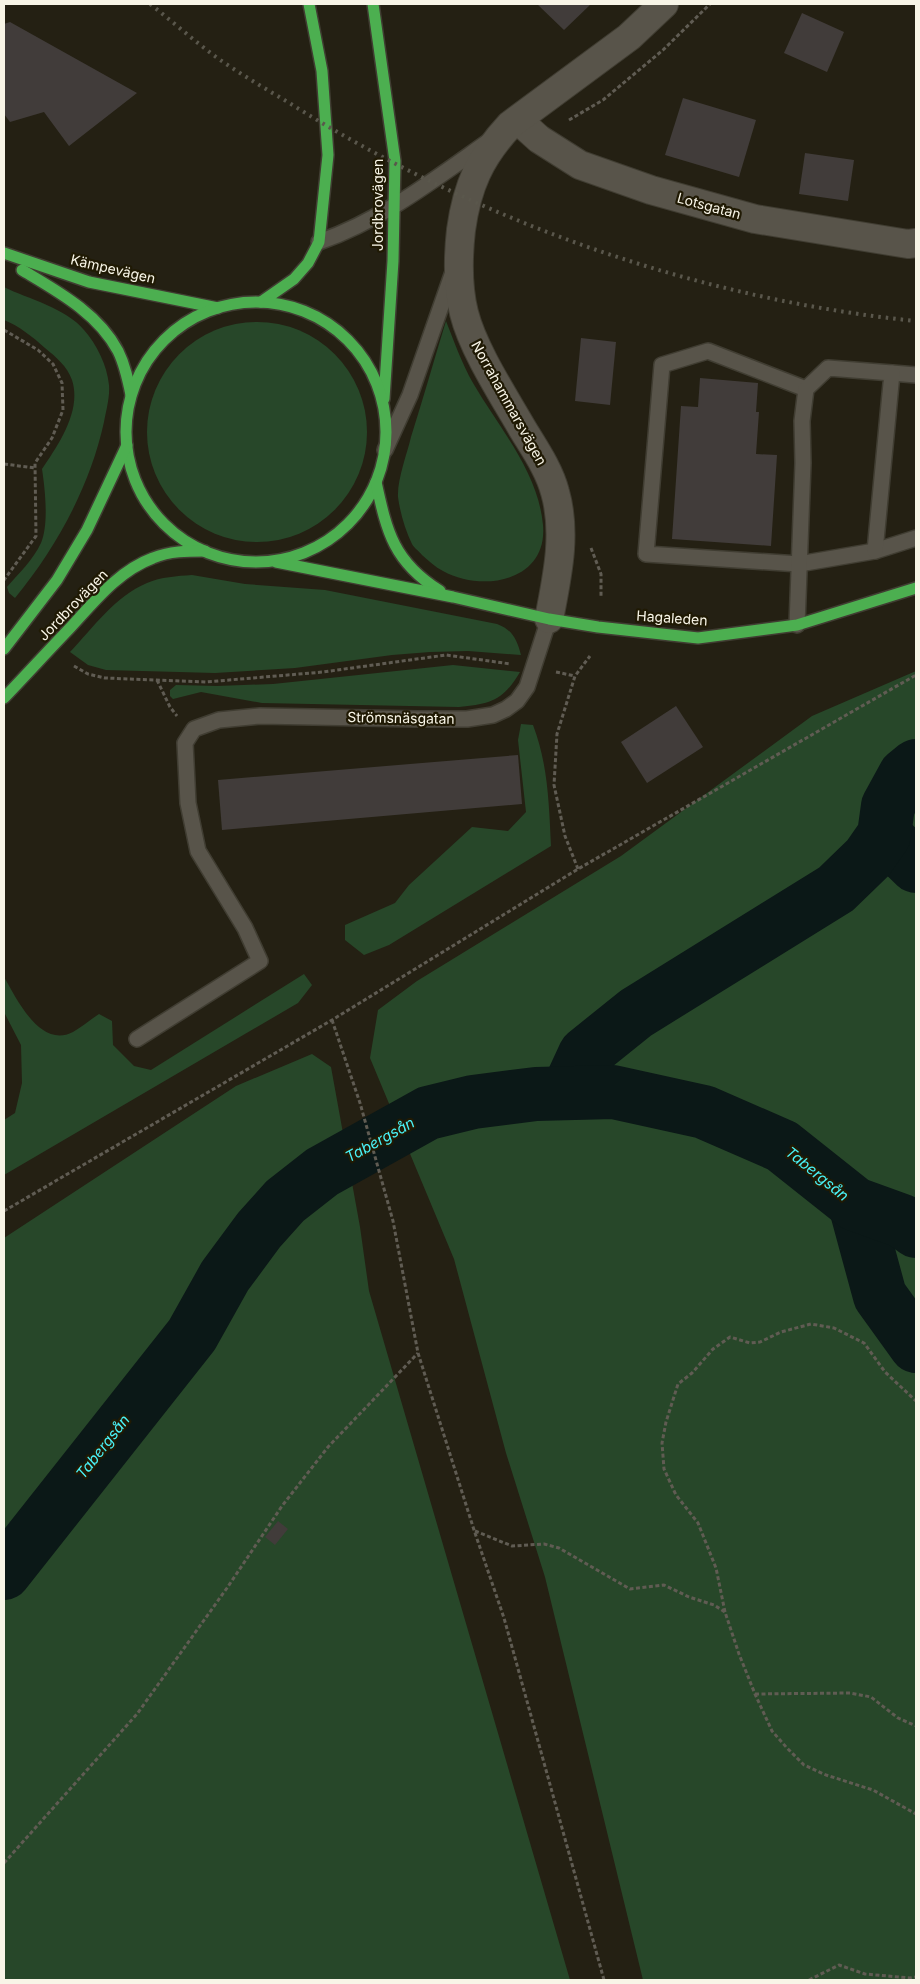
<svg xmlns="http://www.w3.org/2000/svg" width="920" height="1984" viewBox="0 0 920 1984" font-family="Inter,sans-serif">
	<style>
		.green { fill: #274729 }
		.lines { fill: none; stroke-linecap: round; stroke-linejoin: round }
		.river { stroke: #0b1817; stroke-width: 54 }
		.building { fill: #413c3a }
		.lane-casing { stroke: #403d32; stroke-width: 18 }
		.street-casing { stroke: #403d32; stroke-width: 30 }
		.fast-casing { stroke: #403d32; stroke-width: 14 }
		.path { stroke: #605c53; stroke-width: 3; stroke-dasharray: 4 2.5; stroke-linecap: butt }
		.lane { stroke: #58544a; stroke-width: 15 }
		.street { stroke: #58544a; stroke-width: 28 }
		.fast { stroke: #4caf50; stroke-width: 11 }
		.rail { stroke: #5a574c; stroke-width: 4; stroke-dasharray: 2.5 5; stroke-linecap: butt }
		.labels { text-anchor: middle; stroke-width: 4.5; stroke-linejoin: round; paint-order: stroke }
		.street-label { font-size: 14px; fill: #f8f5e7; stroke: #201a04 }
		.water-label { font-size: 15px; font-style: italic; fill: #49f2f7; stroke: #201a04 }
	</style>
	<rect width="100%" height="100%" fill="#242013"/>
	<g class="green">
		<path d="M4,287C28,299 66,308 84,330C97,345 107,365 109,385C110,397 106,411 104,422C90,486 57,547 15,598L9,593L7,587C19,573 33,560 41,543C49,524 45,489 42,469C58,445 82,411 72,380C67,366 56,357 45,348C33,337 19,326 4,320Z"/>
		<path d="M446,321C454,341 462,364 473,383C499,428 538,471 543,525C548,581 483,593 443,571C435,567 429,561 422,555C419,551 414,548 412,544C405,530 400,512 398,497C397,480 407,454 411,437C423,399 434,360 446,321Z"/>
		<circle cx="257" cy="432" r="110"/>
		<path d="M192,575L245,584L325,590L497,624C513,630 517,640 521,655L468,651L430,652L392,655L295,668L215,673L106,670L88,665L70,652C93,628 115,596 147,583C161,577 177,576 192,575Z"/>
		<path d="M453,665L520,672C503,701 490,704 459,707L262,703L201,692L173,699L170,696V690L176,685L217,686L273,684Z"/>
		<path d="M916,671V1980H643L545,1577L506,1453L454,1259L370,1058L378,1010L417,981L621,856L812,716Z"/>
		<path d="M521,724L533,725C548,764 549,804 551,846L389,945L364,955L345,940V925L395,903L409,885L472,827L508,831L526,812L518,740Z"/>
		<path d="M304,974L312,985L298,1003L4,1175V1120L15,1113L22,1083L21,1045L4,1012V977C17,999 40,1049 73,1032C82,1027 91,1019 99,1014L112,1021L113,1045L134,1066L151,1070Z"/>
		<path d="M312,1054L331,1067L360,1227L369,1291L570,1980H4V1238L236,1086Z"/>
	</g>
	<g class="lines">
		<g class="river">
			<path d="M884,835L916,866"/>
			<path d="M567,1093L585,1054L636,1013L836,889L868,858L884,835L888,806L905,775L916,766"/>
			<path d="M855,1204L880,1296L916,1346"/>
			<path d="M4,1573L192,1335L225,1276L259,1230L285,1201L322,1172L428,1113L473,1102L536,1094L613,1092L704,1112L782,1146L855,1204L902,1221L916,1231"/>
		</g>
	</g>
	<g class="building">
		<path d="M537,4H591L564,30Z"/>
		<path d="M802,13L844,32L827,72L784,53Z"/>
		<path d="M10,22L137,93L69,146L44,112L10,122L4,114V24Z"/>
		<path d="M683,98L756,120L739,177L665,155Z"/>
		<path d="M805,153L854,160L848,201L799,194Z"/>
		<path d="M581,338L616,342L610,405L575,401Z"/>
		<path d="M700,378L758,383L756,412H759L756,454L777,455L771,546L672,539L681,406L698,407Z"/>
		<path d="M676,706L703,747L647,783L621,742Z"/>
		<path d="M518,755L522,804L222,830L218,780Z"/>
		<path d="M278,1521L288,1529L275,1545L265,1537Z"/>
	</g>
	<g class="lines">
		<g class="lane-casing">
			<g id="lane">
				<path d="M319,242C382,220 435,179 489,141"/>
				<path d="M892,373L916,375"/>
				<path d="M806,389L708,351L662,365L646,554L799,564L875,551L916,538"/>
				<path d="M385,450L410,395L453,272"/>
				<path d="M797,625L803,463L802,421L806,389L828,368L892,373L875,551"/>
				<path d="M137,1039L260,961L245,928L198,851L188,803L185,743L194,729L219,720L260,716L418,719H467L493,715L506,709L517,701L527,687L549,619"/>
			</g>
		</g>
		<g class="street-casing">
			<g id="street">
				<path d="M518,120L539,139L580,165L651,190L755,219L908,244L916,243"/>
				<path d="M549,619C557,577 567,534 555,492C549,469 534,448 522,428C503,395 473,349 464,313C457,285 458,257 461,230C467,186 480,157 510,125L629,37L664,4"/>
			</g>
		</g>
		<g class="fast-casing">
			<g id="fast">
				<path d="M373,4L395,161L393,261L384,399"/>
				<path d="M4,253L89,282L218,308"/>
				<path d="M22,270C57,291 98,313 118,351C125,365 128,380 131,395"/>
				<path d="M261,302L294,279L308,263L319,242L328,155L322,71L309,4"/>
				<circle cx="256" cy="432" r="130"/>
				<path d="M376,482C387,533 394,562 440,591"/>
				<path d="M276,562L453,597L549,619L598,627L698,638L797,625L916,588"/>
				<path d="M4,649L57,580L87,530L127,445"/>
				<path d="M4,698C26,675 47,652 69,629C94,602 118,571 153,558C170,551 187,551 205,551"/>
			</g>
		</g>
		<g class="path">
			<path d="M569,120L603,100L663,50L710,4"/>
			<path d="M4,330L38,350L53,364L62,383L63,410L52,438L35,463L36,536L4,580"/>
			<path d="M4,464L35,468"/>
			<path d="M591,548L601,574V597"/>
			<path d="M74,666L88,674L105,678L206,682L323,672L446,655L511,664"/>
			<path d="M556,672L575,676"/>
			<path d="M157,680L170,707L177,716"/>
			<path d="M578,869L565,836L554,785L557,734L575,676L590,656"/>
			<path d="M332,1020L360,1103L393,1221L418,1353L474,1530L504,1618L604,1980"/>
			<path d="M4,1211L332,1020L578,869L916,675"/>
			<path d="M475,1531L512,1546L544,1544L559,1548L630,1589L664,1585L689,1597L714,1605L725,1612L739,1654L755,1694L772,1731L787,1748L804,1765L826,1775L873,1790L916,1814"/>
			<path d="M725,1612L716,1568L698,1523L676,1495L664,1469L662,1443L666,1422L678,1384L692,1373L713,1349L730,1337L750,1343L760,1342L781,1332L811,1324L834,1328L864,1343L885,1372L916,1401"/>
			<path d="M755,1694L850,1693L871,1697L898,1718L916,1726"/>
			<path d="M4,1863L137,1714L227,1588L282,1506L328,1447L418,1353"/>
			<path d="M809,1980L839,1965L865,1974L910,1978L916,1977"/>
		</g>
		<use href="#lane" class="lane"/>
		<use href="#street" class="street"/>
		<use href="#fast" class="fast"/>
		<path class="rail" d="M150,4C172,21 193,40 216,57C240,74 266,89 291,104C477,221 697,299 916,321"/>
	</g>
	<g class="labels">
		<g class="street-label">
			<text transform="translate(378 205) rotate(-90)" y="5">Jordbrovägen</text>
			<text transform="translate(709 206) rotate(15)" y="5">Lotsgatan</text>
			<text transform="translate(113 269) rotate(13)" y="5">Kämpevägen</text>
			<text transform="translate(509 403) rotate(61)" y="5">Norrahammarsvägen</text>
			<text transform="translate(73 605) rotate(-46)" y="5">Jordbrovägen</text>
			<text transform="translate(672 618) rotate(4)" y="5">Hagaleden</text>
			<text transform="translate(401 718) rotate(1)" y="5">Strömsnäsgatan</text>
		</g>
		<g class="water-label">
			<text transform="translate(380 1140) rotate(-29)" y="5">Tabergsån</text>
			<text transform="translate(817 1174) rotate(39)" y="5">Tabergsån</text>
			<text transform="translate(103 1447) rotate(-52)" y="5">Tabergsån</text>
		</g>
	</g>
	<rect width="920" height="1984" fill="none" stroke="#f8f5e7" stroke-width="10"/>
</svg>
